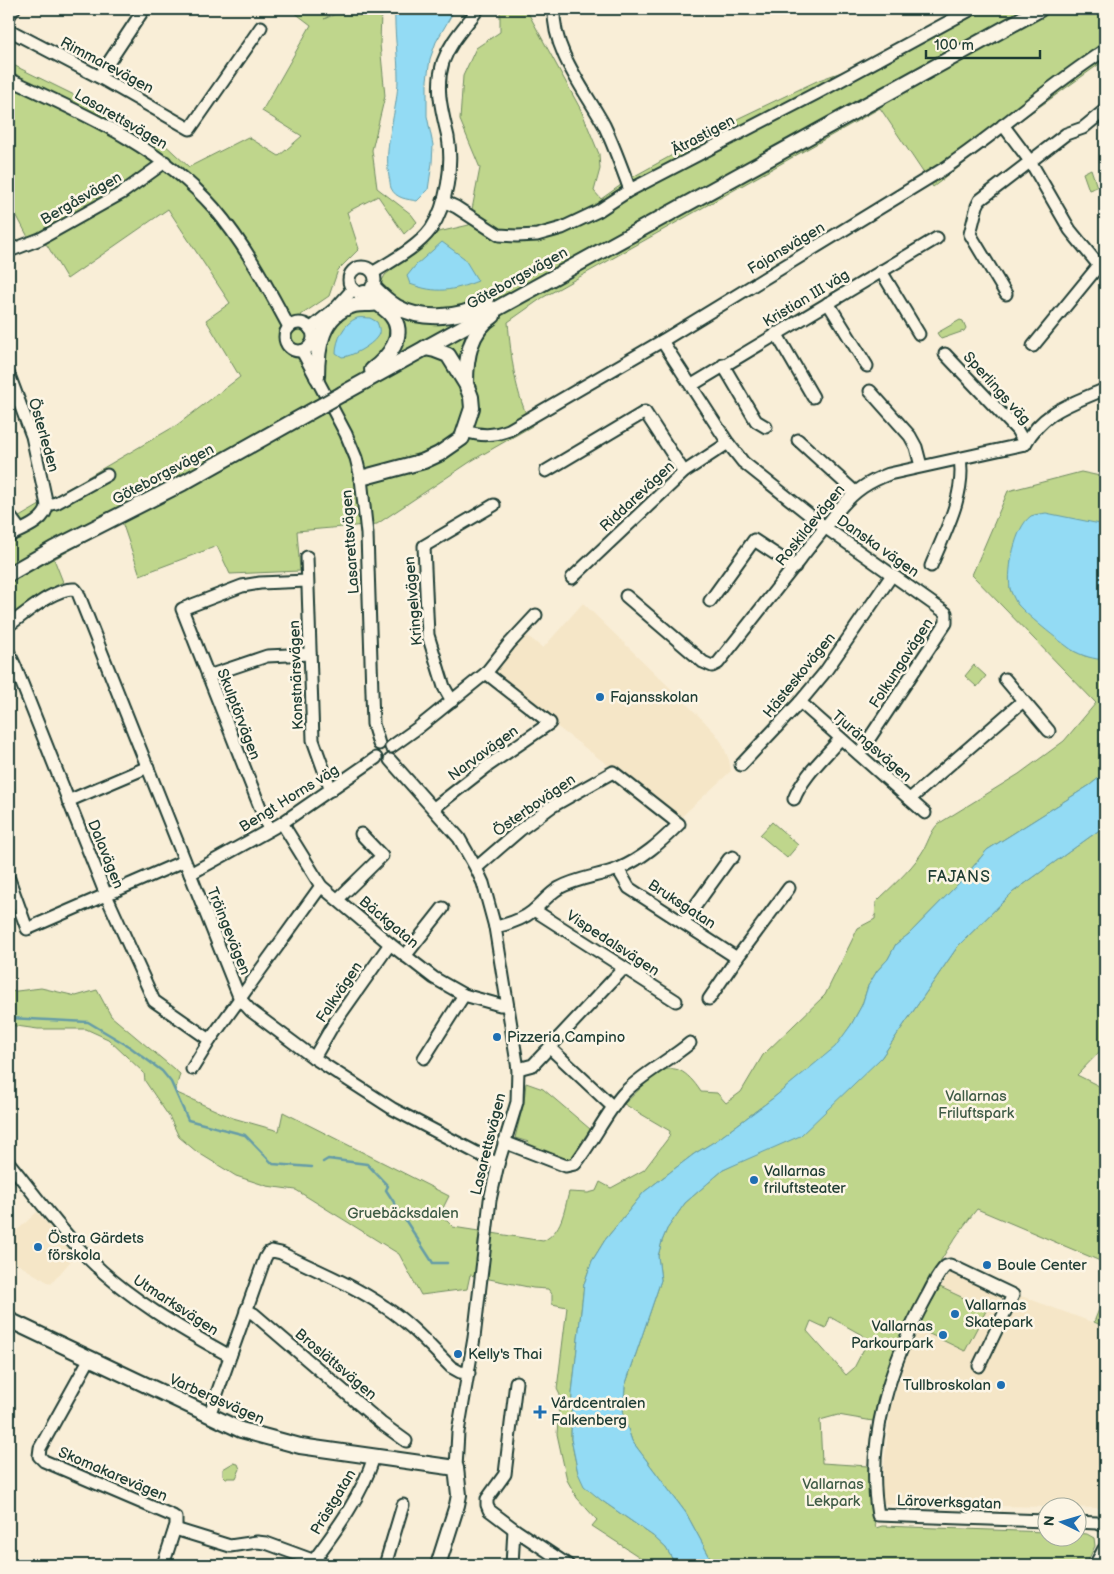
<svg xmlns="http://www.w3.org/2000/svg" width="1114" height="1574" viewBox="0 0 1114 1574" font-family="'Balsamiq Sans',sans-serif">
	<style>
		.built { fill: #f5e6c7 }
		.green { fill: #bfd68c; stroke: #6f8a60; fill-rule: evenodd }
		.water { fill: #93dbf4; stroke: #659ca7 }
		.lines { fill: none; stroke-linecap: round; stroke-linejoin: round }
		.stream { stroke: #659ca7; stroke-width: 2.5 }
		.minor-casing { stroke: #1f3d34; stroke-width: 15 }
		.major-casing { stroke: #1f3d34; stroke-width: 18 }
		.minor { stroke: #fcf5e5; stroke-width: 11 }
		.major { stroke: #fcf5e5; stroke-width: 14 }
		.major-bridge-casing { stroke: #1f3d34; stroke-width: 18; stroke-linecap: butt }
		.major-bridge { stroke: #fcf5e5; stroke-width: 14 }
		.poi-dot { fill: #1f6fb2; stroke: #fcf5e5; stroke-width: 2 }
		.labels { text-anchor: middle; stroke-width: 5; stroke-linejoin: round; paint-order: stroke }
		.street-label { font-size: 15px; fill: #1f3d34; stroke: #fcf5e5 }
		.poi-label { font-size: 15px; fill: #1f3d34; stroke: #fcf5e5; text-anchor: start }
		.park-label { font-size: 15px; fill: #3f5c46; stroke: #fcf5e5 }
		.neighbourhood-label { font-size: 16px; letter-spacing: 1px; fill: #1f3d34; stroke: #fcf5e5 }
	</style>
	<rect width="100%" height="100%" fill="#f9eed7"/>
	<filter id="ink" filterUnits="userSpaceOnUse"><feTurbulence type="fractalNoise" baseFrequency=".02" numOctaves="2"/><feDisplacementMap in="SourceGraphic" scale="10" xChannelSelector="R" yChannelSelector="G"/><feConvolveMatrix kernelMatrix="1 2 1 2 8 2 1 2 1" color-interpolation-filters="sRGB"/></filter>
	<g filter="url(#ink)">
		<g class="built">
			<path d="M583,603L704,721L716,734L722,743L729,760L731,771L679,819L543,716L495,674L496,667L525,634L543,648Z"/>
			<path d="M37,1212L75,1256L51,1284L9,1259V1238Z"/>
			<path d="M951,1270L1105,1327V1394L1101,1404L1105,1407V1508L886,1504L882,1500L881,1491L891,1406L914,1334Z"/>
		</g>
		<g class="green">
			<path d="M290,9H325L330,15L324,19L347,9H379L381,12L380,44L385,96L372,150L377,188L411,214L417,222L404,234L378,196L347,212L359,249L338,270L329,296L301,315L304,318L313,319L356,298L376,292L385,275L407,258L434,233L469,225L480,168L460,120L463,76L476,48L500,32V9H526L581,110L599,154L600,169L594,191L601,199L631,178L739,118L819,80L850,69L866,59L964,9H1105V60L1018,122L933,187L880,108L542,298L508,322C511,357 515,395 532,426L473,460L377,524L297,531L300,571L230,574L217,546L140,575L122,522L54,559L63,582L44,592L9,617V523L177,425L240,377L206,320L230,303L168,209L67,279L47,245L28,237L9,201V63L119,117L160,140L189,167L248,137L279,156L302,136L262,111L311,25Z"/>
			<path d="M1091,169L1097,187L1089,190L1083,173Z"/>
			<path d="M960,320L963,321L966,328L964,331L941,339L937,333Z"/>
			<path d="M1081,472L1105,477V525L1089,523L1011,558L1010,589L1018,605L1072,650L1085,656L1105,660V773L1090,785L987,850L962,880L909,934L896,944L888,959L877,971L868,986L862,1005L851,1025L836,1047L772,1099L717,1140L694,1154L644,1192L605,1240L592,1261L584,1284L572,1394L571,1439L578,1473L601,1500L653,1536L666,1548L676,1565H648L638,1556L592,1526L597,1520L577,1498L567,1480L557,1434L560,1395L557,1389L567,1307L552,1304V1294L548,1289L533,1288L470,1275L467,1289L421,1295L399,1254L296,1190L267,1186L236,1176L197,1152L179,1137L170,1118L145,1081L144,1073L108,1039L86,1029H38L9,1025V992L41,988L76,996L97,990L111,1016L180,1074L175,1092L233,1118L279,1131L283,1112L449,1196L440,1214L453,1227L543,1241C562,1232 564,1211 569,1192L588,1193L596,1191L600,1182L611,1188L644,1170L669,1137L670,1131L624,1104C653,1078 671,1046 701,1092L717,1093L726,1103L741,1092L763,1055L825,995L858,928L875,919L876,902C891,887 909,872 921,854C928,844 930,832 938,824L1019,774L1064,741L1096,703L972,575L1008,491Z"/>
			<path d="M974,665L986,676L977,687L965,676Z"/>
			<path d="M772,822L798,845L787,858L760,835Z"/>
			<path d="M1105,826V1046L1077,1075L1105,1089V1263L977,1209C942,1252 917,1299 896,1350C888,1370 880,1390 876,1411C873,1425 873,1439 871,1453C869,1479 868,1502 876,1528L882,1526L1046,1532V1536H1076L1077,1533L1087,1534L1094,1538L1095,1546L1086,1565H714L686,1513L632,1441L623,1414L625,1386L661,1280L658,1256L662,1241L667,1229L685,1203L723,1170L752,1156L881,1058L958,946L1013,892ZM830,1317L869,1339L854,1368L846,1375L807,1331L811,1321L826,1328ZM838,1415L873,1421L868,1466L822,1463L820,1420Z"/>
			<path d="M526,1083L543,1089L590,1129L568,1163L527,1149L529,1142L515,1138L524,1101Z"/>
			<path d="M940,1287L987,1309L965,1351L917,1328Z"/>
			<path d="M1105,1294V1327L1094,1322Z"/>
			<path d="M233,1463L238,1464L240,1469L236,1478H226L223,1475V1469Z"/>
		</g>
		<g class="water">
			<path d="M395,9H455L436,42L430,59L427,80V116L433,145L432,163L428,190L417,201C407,199 396,199 391,188C390,185 390,180 389,177C383,143 398,112 398,78C398,55 394,32 395,9Z"/>
			<path d="M442,242L464,258L478,281C452,291 437,294 410,284L407,276L416,265Z"/>
			<path d="M370,318L377,322C379,327 381,332 377,337C372,345 351,357 342,357L336,353C336,340 344,323 357,318C361,317 366,318 370,318Z"/>
			<path d="M1046,513L1105,525V660C1094,659 1082,656 1072,650C1062,643 1021,611 1016,602C1014,598 1011,593 1010,588C1007,570 1015,527 1031,516C1036,514 1041,514 1046,513Z"/>
			<path d="M1105,773V826L1013,892L958,946L881,1058L800,1136L723,1170L685,1203L667,1229L662,1241L658,1256L661,1280L625,1386L623,1414L632,1441L686,1513L714,1565H676L666,1548L653,1536L601,1500L584,1486L578,1473L571,1439L572,1394L584,1284L592,1261L605,1240L644,1192L694,1154L717,1140L772,1099L835,1047L851,1025L862,1005L868,986L877,971L888,959L896,944L909,934L962,880L987,850L1090,785Z"/>
		</g>
		<g class="lines">
			<g class="stream">
				<path d="M9,1018L88,1022L130,1047L162,1071L171,1082L188,1120L245,1135L273,1164L312,1167"/>
				<path d="M323,1162L328,1159L367,1164L388,1186L386,1190L433,1263H447"/>
			</g>
			<g class="minor-casing">
				<g id="minor">
					<path d="M554,9C552,50 585,90 604,125C614,146 622,168 630,190"/>
					<path d="M9,16L14,9"/>
					<path d="M9,30L99,77L190,129L261,27"/>
					<path d="M99,77L144,9"/>
					<path d="M9,79C82,113 160,146 214,208C244,243 267,286 289,327"/>
					<path d="M1003,125L1030,161L1070,230L1105,273"/>
					<path d="M443,201L456,207L499,235L517,236L537,235L562,228L598,211L630,190L817,93L972,9"/>
					<path d="M9,251L40,239L122,193L165,162"/>
					<circle cx="362" cy="280" r="13"/>
					<path d="M881,271L919,334"/>
					<path d="M374,272C393,260 417,248 431,229C447,205 453,165 448,137C442,111 435,89 443,62C451,40 465,27 478,9"/>
					<path d="M1006,294L970,234L977,206L980,200L1066,134L1083,128L1105,110"/>
					<path d="M828,303L867,366"/>
					<circle cx="299" cy="337" r="14"/>
					<path d="M310,329L337,307L353,289"/>
					<path d="M776,333L813,397"/>
					<path d="M662,341L728,443L743,462L826,528L946,613V623L859,754"/>
					<path d="M1033,346L1105,258"/>
					<path d="M302,351L346,434L356,458L361,478L367,534L373,724L379,744"/>
					<path d="M945,354L1017,430L1025,444"/>
					<path d="M723,365L756,421L766,427"/>
					<path d="M9,375L32,436L47,505C47,521 21,530 9,536"/>
					<path d="M692,385L937,238"/>
					<path d="M870,391L910,436L916,447L921,466"/>
					<path d="M465,431C481,436 493,436 509,430L662,341L945,168C1000,131 1049,86 1105,50"/>
					<path d="M798,440L855,492"/>
					<path d="M1025,444C1044,410 1072,404 1105,389"/>
					<path d="M546,471L645,412L684,472"/>
					<path d="M47,505L56,503L107,475"/>
					<path d="M9,515L20,530"/>
					<path d="M307,557L313,740L331,790"/>
					<path d="M931,566C944,534 966,494 960,459"/>
					<path d="M572,578L684,472L728,443"/>
					<path d="M626,596L703,662L712,666L718,663L841,507C856,490 868,482 889,474L1025,444"/>
					<path d="M710,601L754,540L795,567"/>
					<path d="M9,625C25,614 55,587 75,589L78,593L240,999L251,1011L314,1058L393,1109L498,1164"/>
					<path d="M9,653L15,666L106,895L150,992L154,1001L210,1040"/>
					<path d="M208,676L267,656L310,654"/>
					<path d="M1005,679L1049,731"/>
					<path d="M452,701L444,687L428,635L424,546L494,505"/>
					<path d="M800,702L925,813"/>
					<path d="M391,747L419,727L486,673L509,644L536,615"/>
					<path d="M390,760L459,838L476,868L483,883L495,927L518,1069L517,1102L498,1164L490,1200L474,1338L458,1432L456,1468"/>
					<path d="M741,765L800,702L825,672L892,575"/>
					<path d="M794,799C803,776 824,758 840,739"/>
					<path d="M910,799L1023,701"/>
					<path d="M68,801L148,767"/>
					<path d="M434,808L489,765L550,723L486,673"/>
					<path d="M282,823L321,886L390,944L434,978L464,995L500,1005H507"/>
					<path d="M269,830L182,609L242,586L260,583L307,581"/>
					<path d="M476,868L520,830L551,807L613,772L679,824C661,842 642,859 618,869C599,876 577,878 559,888C549,894 542,903 533,911C522,920 509,924 495,927"/>
					<path d="M618,869L629,888L737,958"/>
					<path d="M190,874L282,823L376,758"/>
					<path d="M9,879L27,929L184,861"/>
					<path d="M338,899L382,856L361,834"/>
					<path d="M534,910L676,1001"/>
					<path d="M683,923L729,859L733,857"/>
					<path d="M405,956L443,908"/>
					<path d="M709,999L737,958L789,888"/>
					<path d="M550,1048L613,1107"/>
					<path d="M314,1058L333,1025L390,944"/>
					<path d="M424,1058L464,995"/>
					<path d="M192,1069L210,1040L321,886"/>
					<path d="M518,1069L533,1065L624,968"/>
					<path d="M504,1142L566,1166L575,1164C593,1142 604,1116 623,1094C639,1076 670,1060 690,1043"/>
					<path d="M9,1163C35,1195 60,1230 89,1259C129,1299 181,1329 230,1356"/>
					<path d="M246,1310L254,1314L381,1423L406,1441"/>
					<path d="M90,1358L40,1448L39,1456L44,1461L173,1516L176,1518V1525L163,1565"/>
					<path d="M979,1366L1013,1295L950,1265L946,1266C937,1274 932,1288 926,1298C891,1362 865,1441 878,1515L1046,1521"/>
					<path d="M516,1382L505,1474L487,1499V1505L489,1510L514,1529L568,1565"/>
					<path d="M209,1416L265,1258L268,1253L272,1251L281,1253C316,1270 353,1285 385,1307C410,1323 430,1346 451,1367L460,1372L469,1373"/>
					<path d="M1076,1522L1097,1523L1105,1526"/>
					<path d="M175,1529L230,1546L257,1542L266,1543L326,1565"/>
					<path d="M314,1560C337,1529 362,1495 374,1457"/>
					<path d="M385,1565L403,1505"/>
					<path d="M512,1565L514,1529"/>
				</g>
			</g>
			<g class="major-casing">
				<g id="major">
					<path d="M373,287C381,295 388,302 397,307C424,322 460,317 487,304"/>
					<path d="M364,293C371,296 374,299 379,304C383,308 388,311 391,315C408,335 388,358 372,370"/>
					<path d="M317,377C317,349 321,314 354,305C362,303 370,305 378,303"/>
					<path d="M466,383C466,357 470,331 493,316"/>
					<path d="M342,394L1040,9"/>
					<path d="M361,478L424,461L439,454L462,438L472,408L471,397L466,384L448,355L435,350L425,348"/>
					<path d="M9,574L53,549L183,483L317,408"/>
					<path d="M9,1320L241,1430L300,1446L456,1468L459,1495L457,1505L438,1565"/>
					<path d="M1097,1565L1105,1550"/>
				</g>
			</g>
			<use href="#minor" class="minor"/>
			<use href="#major" class="major"/>
			<g class="major-bridge-casing">
				<path id="major-bridge" d="M317,408L342,394"/>
			</g>
			<use href="#major-bridge" class="major-bridge"/>
		</g>
	</g>
	<g class="poi-dot">
		<circle cx="600" cy="697" r="5"/>
		<circle cx="497" cy="1037" r="5"/>
		<circle cx="754" cy="1180" r="5"/>
		<circle cx="38" cy="1247" r="5"/>
		<circle cx="987" cy="1265" r="5"/>
		<circle cx="955" cy="1314" r="5"/>
		<circle cx="943" cy="1335" r="5"/>
		<circle cx="458" cy="1354" r="5"/>
		<circle cx="1001" cy="1385" r="5"/>
		<path d="M537.5 1404.5h5v5h5v5h-5v5h-5v-5h-5v-5h5z"/>
	</g>
	<g class="labels">
		<g class="street-label">
			<text transform="translate(107 65) rotate(28)" y="5">Rimmarevägen</text>
			<text transform="translate(121 119) rotate(30)" y="5">Lasarettsvägen</text>
			<text transform="translate(703 135) rotate(-28)" y="5">Ätrastigen</text>
			<text transform="translate(81 198) rotate(-30)" y="5">Bergåsvägen</text>
			<text transform="translate(786 248) rotate(-31)" y="5">Fajansvägen</text>
			<text transform="translate(517 278) rotate(-29)" y="5">Göteborgsvägen</text>
			<text transform="translate(806 298) rotate(-31)" y="5">Kristian III väg</text>
			<text transform="translate(997 388) rotate(48)" y="5">Sperlings väg</text>
			<text transform="translate(44 435) rotate(74)" y="5">Österleden</text>
			<text transform="translate(163 474) rotate(-28)" y="5">Göteborgsvägen</text>
			<text transform="translate(637 496) rotate(-43)" y="5">Riddarevägen</text>
			<text transform="translate(810 525) rotate(-51)" y="5">Roskildevägen</text>
			<text transform="translate(350 542) rotate(-94)" y="5">Lasarettsvägen</text>
			<text transform="translate(878 546) rotate(35)" y="5">Danska vägen</text>
			<text transform="translate(413 601) rotate(-95)" y="5">Kringelvägen</text>
			<text transform="translate(901 663) rotate(-57)" y="5">Folkungavägen</text>
			<text transform="translate(296 675) rotate(-92)" y="5">Konstnärsvägen</text>
			<text transform="translate(799 675) rotate(-51)" y="5">Hästeskovägen</text>
			<text transform="translate(239 714) rotate(69)" y="5">Skulptörvägen</text>
			<text transform="translate(872 746) rotate(41)" y="5">Tjurängsvägen</text>
			<text transform="translate(483 753) rotate(-36)" y="5">Narvavägen</text>
			<text transform="translate(289 798) rotate(-32)" y="5">Bengt Horns väg</text>
			<text transform="translate(534 805) rotate(-35)" y="5">Österbovägen</text>
			<text transform="translate(106 854) rotate(68)" y="5">Dalavägen</text>
			<text transform="translate(682 904) rotate(33)" y="5">Bruksgatan</text>
			<text transform="translate(389 922) rotate(40)" y="5">Bäckgatan</text>
			<text transform="translate(229 931) rotate(68)" y="5">Tröingevägen</text>
			<text transform="translate(613 943) rotate(33)" y="5">Vispedalsvägen</text>
			<text transform="translate(339 992) rotate(-56)" y="5">Falkvägen</text>
			<text transform="translate(488 1144) rotate(-76)" y="5">Lasarettsvägen</text>
			<text transform="translate(176 1305) rotate(33)" y="5">Utmarksvägen</text>
			<text transform="translate(336 1364) rotate(40)" y="5">Broslättsvägen</text>
			<text transform="translate(217 1399) rotate(24)" y="5">Varbergsvägen</text>
			<text transform="translate(113 1474) rotate(23)" y="5">Skomakarevägen</text>
			<text transform="translate(333 1502) rotate(-59)" y="5">Prästgatan</text>
			<text transform="translate(949 1502) rotate(2)" y="5">Läroverksgatan</text>
		</g>
		<g class="poi-label">
			<text x="610" y="702">Fajansskolan</text>
			<text x="507" y="1042">Pizzeria Campino</text>
			<text x="764" y="1176">Vallarnas<tspan x="764" dy="17">friluftsteater</tspan></text>
			<text x="48" y="1243">Östra Gärdets<tspan x="48" dy="17">förskola</tspan></text>
			<text x="997" y="1270">Boule Center</text>
			<text x="965" y="1310">Vallarnas<tspan x="965" dy="17">Skatepark</tspan></text>
			<text x="933" y="1331" text-anchor="end">Vallarnas<tspan x="933" dy="17">Parkourpark</tspan></text>
			<text x="468" y="1359">Kelly's Thai</text>
			<text x="991" y="1390" text-anchor="end">Tullbroskolan</text>
			<text x="551" y="1408">Vårdcentralen<tspan x="551" dy="17">Falkenberg</tspan></text>
		</g>
		<g class="park-label">
			<text x="976" y="1101">Vallarnas<tspan x="976" dy="17">Friluftspark</tspan></text>
			<text x="403" y="1218">Gruebäcksdalen</text>
			<text x="833" y="1489">Vallarnas<tspan x="833" dy="17">Lekpark</tspan></text>
		</g>
		<g class="neighbourhood-label">
			<text x="959" y="882">FAJANS</text>
		</g>
	</g>
	<rect width="1114" height="1574" fill="none" stroke="#fcf5e5" stroke-width="30"/>
	<rect x="15" y="15" width="1084" height="1544" fill="none" stroke="#1f3d34" stroke-width="2" filter="url(#ink)"/>
	<g transform="translate(1062 1522) rotate(275)"><circle r="24" fill="#fcf5e5" stroke="#a4ab9e"/>
	<path d="M0-4L9 19L0 12L-9 19Z" fill="#1f6fb2"/>
	<text y="-8" font-size="14" font-weight="bold" text-anchor="middle" fill="#1f3d34">N</text>
	</g>
	<path d="M926 50v8h114v-8" fill="none" stroke="#1f3d34" stroke-width="2.5"/>
	<text x="934" y="50" font-size="15" fill="#1f3d34" stroke="#fcf5e5" stroke-width="4" paint-order="stroke">100 m</text>
</svg>
